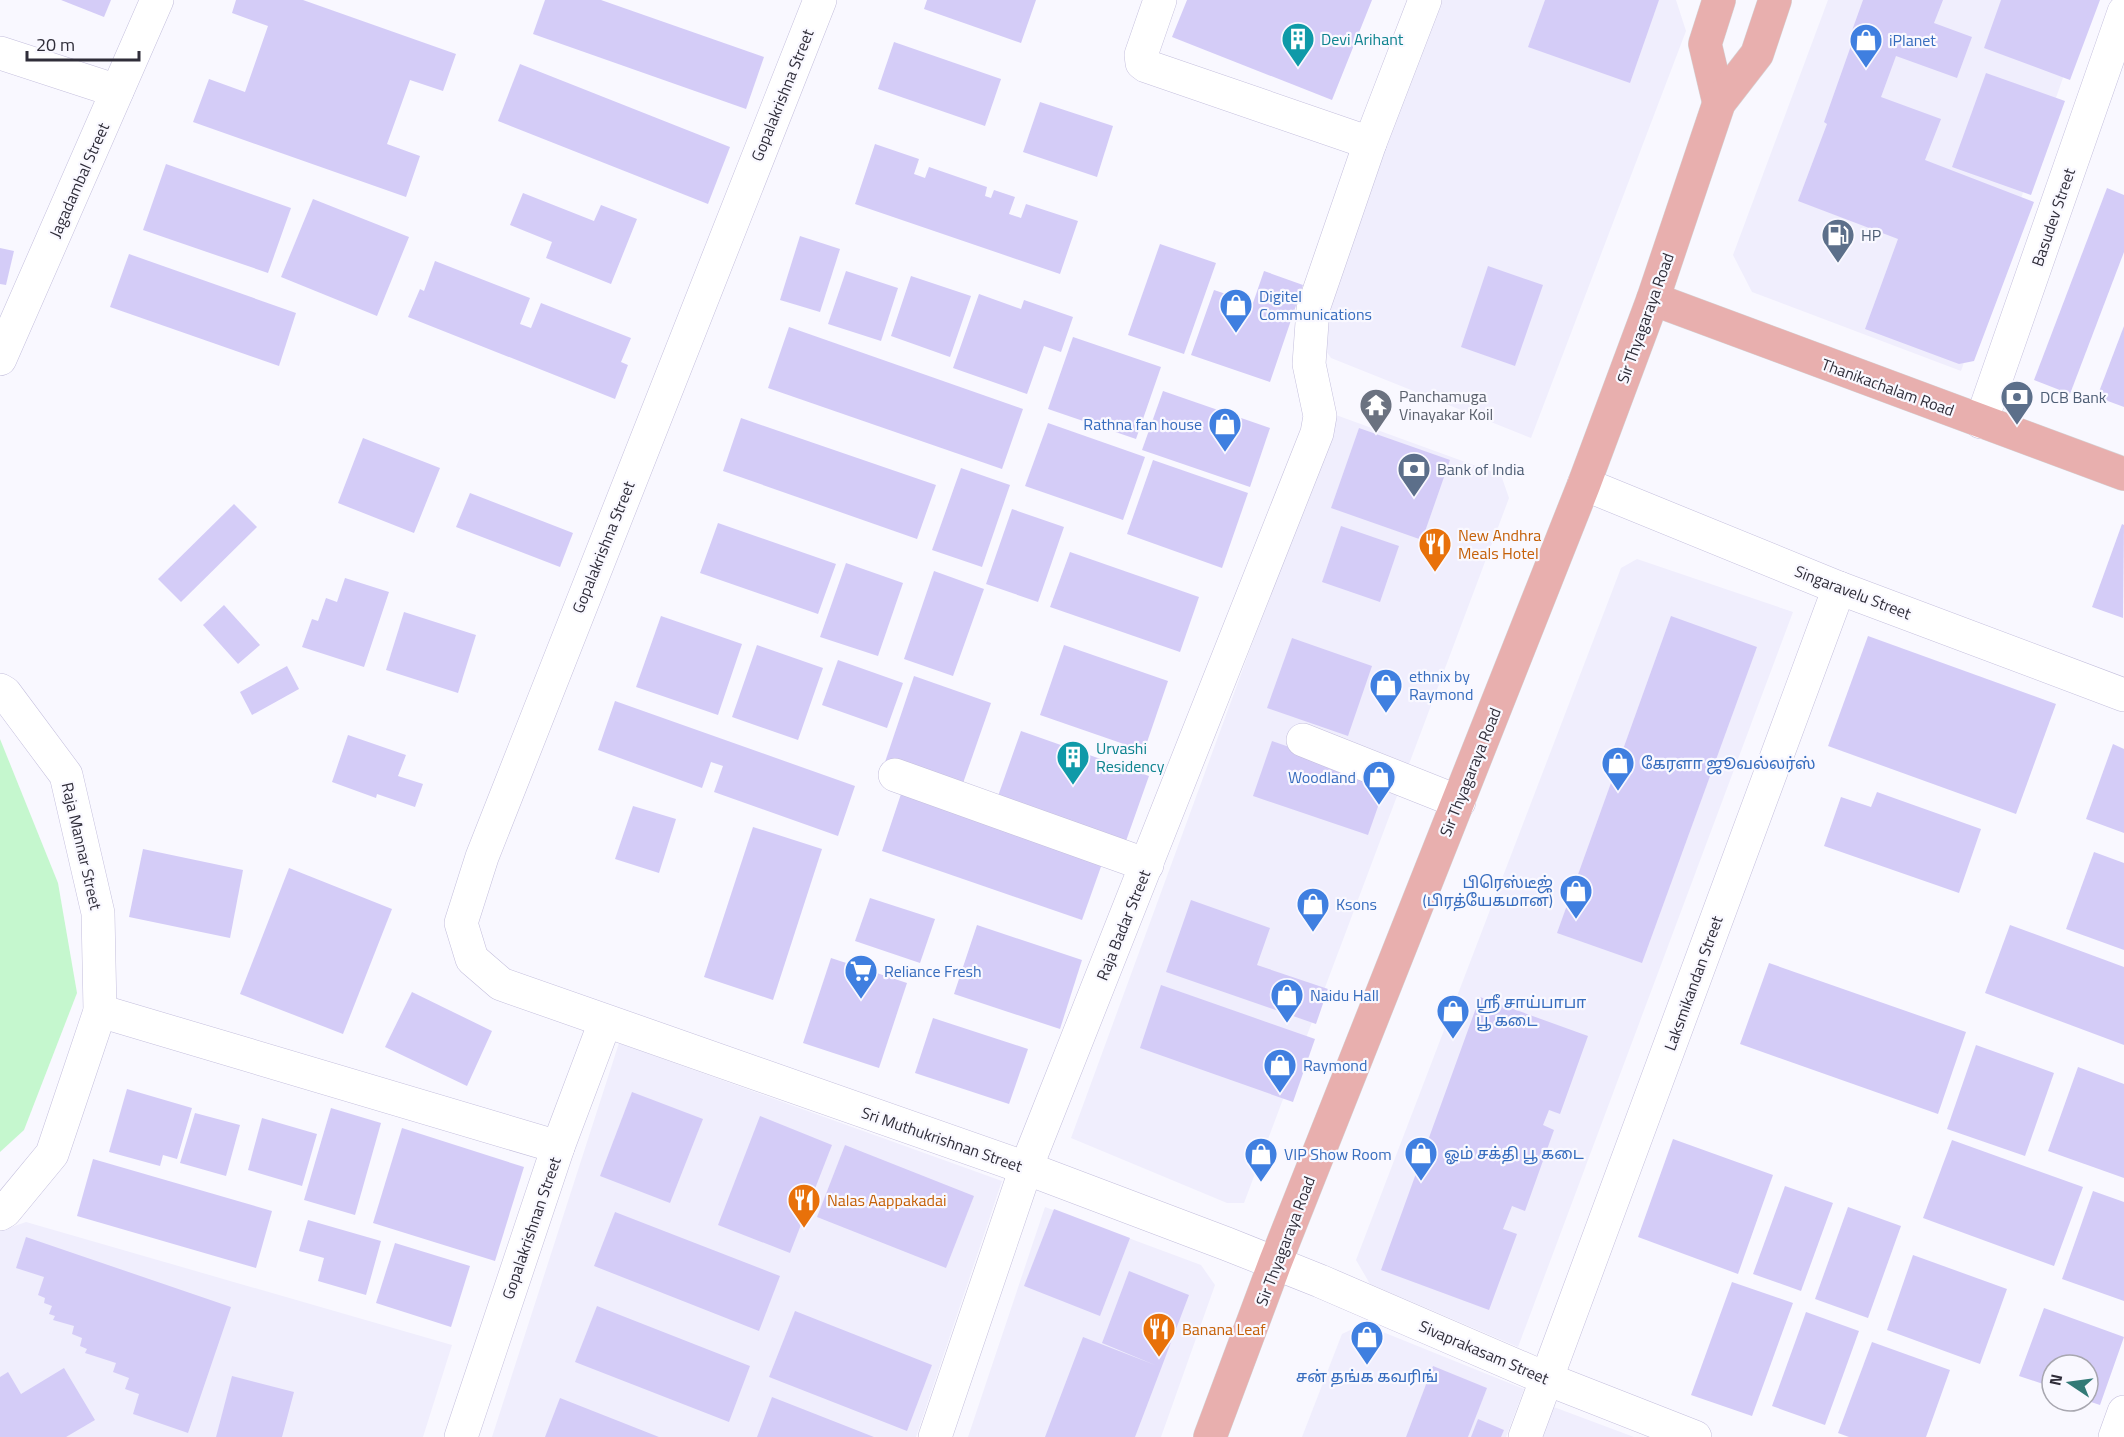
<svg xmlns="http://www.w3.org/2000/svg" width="2124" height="1437" viewBox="0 0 2124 1437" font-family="'Titillium Web','Noto Sans Tamil',sans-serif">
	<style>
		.built { fill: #f0eefd }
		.green { fill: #c5f7ce }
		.building { fill: #d4ccf7 }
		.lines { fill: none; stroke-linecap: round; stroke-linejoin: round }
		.minor-casing { stroke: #c4bfdd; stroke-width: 34 }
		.major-casing { stroke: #d5d5d7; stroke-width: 34 }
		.minor { stroke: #fff; stroke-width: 33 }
		.major { stroke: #e8afae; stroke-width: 33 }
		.labels { text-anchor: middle; stroke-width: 4.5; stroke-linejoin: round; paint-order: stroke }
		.culture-label { font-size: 16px; fill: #0d838f; stroke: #f9f8ff; text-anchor: start }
		.shop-label { font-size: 16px; fill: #366cbe; stroke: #f9f8ff; text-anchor: start }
		.street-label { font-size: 16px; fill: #2f2d39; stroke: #f9f8ff }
		.service-label { font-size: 16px; fill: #4e5e75; stroke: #f9f8ff; text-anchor: start }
		.worship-label { font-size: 16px; fill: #5b616d; stroke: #f9f8ff; text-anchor: start }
		.food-label { font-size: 16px; fill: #c56008; stroke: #f9f8ff; text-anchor: start }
	</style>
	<rect width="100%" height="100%" fill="#f9f8ff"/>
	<g class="built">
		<path d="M1434,0H1676L1686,31L1531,438L1331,358L1311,330Z"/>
		<path d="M1828,0H2090L1961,371L1752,292L1733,255Z"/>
		<path d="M1336,415L1501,475L1509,498L1244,1203H1227L1071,1138Z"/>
		<path d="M1637,559L1793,612L1518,1347L1370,1284L1356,1260L1621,568Z"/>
		<path d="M619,1043L1002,1181L916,1437H492Z"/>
		<path d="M1045,1207L1201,1265L1215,1285L1161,1437H968Z"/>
		<path d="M26,1222L452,1345L423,1437H0V1231Z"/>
		<path d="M1363,1324L1524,1389L1506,1437H1302L1342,1334Z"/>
		<path d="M1551,1406L1634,1437H1539Z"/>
	</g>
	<path class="green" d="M0,739L58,883L77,993L24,1130L0,1152Z"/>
	<g class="building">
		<path d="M61,0H111L104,17Z"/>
		<path d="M236,0H303L456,54L443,91L410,80L387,144L420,156L406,197L193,122L209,79L245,92L268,26L232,13Z"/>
		<path d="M545,0H601L764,57L746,109L533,34Z"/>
		<path d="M927,0H1036L1021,43L924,9Z"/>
		<path d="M1187,0H1372L1332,100L1172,37Z"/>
		<path d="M1545,0H1659L1630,83L1528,47Z"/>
		<path d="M1863,0H1943L1934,23L1972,37L1957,78L1896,56L1881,97L1941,119L1925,160L2034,202L1974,361L1959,364L1865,329L1898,239L1798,201L1827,124L1824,122L1853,40L1849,39Z"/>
		<path d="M2001,0H2100L2070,80L1984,48Z"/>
		<path d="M894,42L1001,79L985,126L878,89Z"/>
		<path d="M520,64L730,147L708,204L498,121Z"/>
		<path d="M1986,73L2065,101L2031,195L1952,167Z"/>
		<path d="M1040,102L1113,126L1097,177L1023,152Z"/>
		<path d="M875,144L919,159L914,174L925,178L929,167L987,187L985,196L991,198L994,190L1015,197L1009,214L1021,218L1026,204L1078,221L1060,274L855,204Z"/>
		<path d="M166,164L291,208L268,273L143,230Z"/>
		<path d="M2107,188L2124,195V252L2070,394L2034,380Z"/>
		<path d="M523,193L594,221L601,205L637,219L611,284L546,258L552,242L510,225Z"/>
		<path d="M313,199L409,237L377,316L281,277Z"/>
		<path d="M800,236L840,249L820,312L780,300Z"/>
		<path d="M1160,244L1216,263L1184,354L1128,335Z"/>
		<path d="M0,248L14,251L6,285L0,284Z"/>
		<path d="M129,254L296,313L279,366L110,307Z"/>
		<path d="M435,261L530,298L520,324L531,328L541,303L631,338L621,362L628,365L615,399L408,317L420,289L424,291Z"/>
		<path d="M1488,266L1543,285L1515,366L1461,347Z"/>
		<path d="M846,271L898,288L881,341L828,324Z"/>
		<path d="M1264,271L1303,285L1270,382L1191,355L1214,290L1253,303Z"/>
		<path d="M911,276L971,296L950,357L891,336Z"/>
		<path d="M979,294L1021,309L1024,300L1073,317L1061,352L1044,346L1027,394L953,368Z"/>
		<path d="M2124,326V407L2097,397Z"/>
		<path d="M789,327L1023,409L1002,469L768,388Z"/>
		<path d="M1073,337L1161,367L1136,439L1048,409Z"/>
		<path d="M1163,391L1270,428L1250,487L1142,450Z"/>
		<path d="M741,418L936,485L917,539L723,471Z"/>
		<path d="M1048,423L1145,457L1123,520L1025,486Z"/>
		<path d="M1359,428L1450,460L1422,540L1331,508Z"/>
		<path d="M363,438L440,468L414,533L338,503Z"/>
		<path d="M1153,460L1248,493L1222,568L1127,534Z"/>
		<path d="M961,468L1010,485L982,567L932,550Z"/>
		<path d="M470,493L573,533L560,567L456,527Z"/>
		<path d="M234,504L257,527L181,602L158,579Z"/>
		<path d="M1012,509L1064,527L1038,602L986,584Z"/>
		<path d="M718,523L836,564L818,614L700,573Z"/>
		<path d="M2122,524L2124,525L2123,618L2092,607Z"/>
		<path d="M1341,526L1399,546L1380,602L1322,582Z"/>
		<path d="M1070,552L1199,597L1180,652L1050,607Z"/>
		<path d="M846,563L903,583L878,656L820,637Z"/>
		<path d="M934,571L984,589L953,676L904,659Z"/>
		<path d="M345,578L389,592L364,667L302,647L312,619L318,621L326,598L337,602Z"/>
		<path d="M224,605L260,645L238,664L203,625Z"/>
		<path d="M404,612L476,635L458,693L386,670Z"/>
		<path d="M661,616L742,644L718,715L636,687Z"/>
		<path d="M1671,616L1757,647L1642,963L1557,933Z"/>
		<path d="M1868,636L2056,704L2016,814L1828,746Z"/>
		<path d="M1292,638L1372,666L1348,736L1267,708Z"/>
		<path d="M757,645L823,668L798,740L732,717Z"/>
		<path d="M1064,645L1168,681L1144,751L1040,715Z"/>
		<path d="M838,660L903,683L887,728L822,705Z"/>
		<path d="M287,666L299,689L252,715L240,692Z"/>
		<path d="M914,676L991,703L961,789L885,762Z"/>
		<path d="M615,701L855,786L838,836L714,792L723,766L711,762L702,788L598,750Z"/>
		<path d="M1021,731L1149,776L1126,841L998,796Z"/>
		<path d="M348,735L406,755L398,776L423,784L415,807L377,794L376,798L332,782Z"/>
		<path d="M1272,741L1387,781L1368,835L1253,796Z"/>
		<path d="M2113,744L2124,749V833L2086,819Z"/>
		<path d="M902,791L1103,861L1082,920L882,851Z"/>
		<path d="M1877,792L1981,829L1959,893L1824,846L1841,797L1871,807Z"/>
		<path d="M633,806L676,819L659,873L615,859Z"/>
		<path d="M753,827L822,849L773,1000L704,977Z"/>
		<path d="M143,849L243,870L230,938L129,917Z"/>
		<path d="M2094,852L2124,863V950L2066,929Z"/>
		<path d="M289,868L392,909L343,1034L240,994Z"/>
		<path d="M870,898L935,919L920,963L855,941Z"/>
		<path d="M1191,900L1270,928L1257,965L1328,989L1316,1024L1166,972Z"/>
		<path d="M977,925L1082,960L1060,1029L954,994Z"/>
		<path d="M2010,925L2124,967V1045L1985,993Z"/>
		<path d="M831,958L907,983L879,1068L803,1043Z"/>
		<path d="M1769,963L1966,1032L1938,1114L1740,1044Z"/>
		<path d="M1161,985L1315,1039L1293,1102L1140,1048Z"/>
		<path d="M412,992L492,1031L467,1086L385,1047Z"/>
		<path d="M1480,997L1588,1036L1560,1114L1549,1110L1543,1125L1554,1130L1525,1211L1512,1206L1503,1229L1517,1234L1489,1310L1381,1270Z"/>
		<path d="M933,1018L1028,1049L1009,1104L915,1073Z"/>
		<path d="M1976,1045L2054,1073L2025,1156L1947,1129Z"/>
		<path d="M2078,1067L2124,1084V1178L2048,1151Z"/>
		<path d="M127,1089L192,1108L177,1159L163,1155L160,1166L109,1152Z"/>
		<path d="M632,1092L703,1119L670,1203L600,1176Z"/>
		<path d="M331,1108L381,1123L355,1215L304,1200Z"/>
		<path d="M195,1113L240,1125L226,1176L180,1163Z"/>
		<path d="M760,1116L832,1145L790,1253L718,1225Z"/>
		<path d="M262,1118L317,1134L302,1186L248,1170Z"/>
		<path d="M402,1128L524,1167L495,1261L373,1223Z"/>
		<path d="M1673,1139L1773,1175L1738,1274L1638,1237Z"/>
		<path d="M1952,1140L2083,1187L2054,1266L1923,1218Z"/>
		<path d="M845,1145L974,1196L946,1268L817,1217Z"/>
		<path d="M93,1159L272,1211L256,1268L77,1216Z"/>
		<path d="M1785,1186L1833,1203L1801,1291L1753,1274Z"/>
		<path d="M2093,1191L2124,1202V1301L2062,1279Z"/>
		<path d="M1848,1207L1901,1226L1868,1318L1815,1299Z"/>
		<path d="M1054,1209L1130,1238L1100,1316L1024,1286Z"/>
		<path d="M615,1212L780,1276L759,1331L594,1266Z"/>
		<path d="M308,1220L381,1241L366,1295L318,1281L324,1258L299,1251Z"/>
		<path d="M26,1237L231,1307L188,1433L133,1414L139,1394L125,1389L129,1378L113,1372L116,1363L85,1353L87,1349L80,1346L82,1338L72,1334L74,1326L53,1320L55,1316L49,1314L52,1306L44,1303L45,1298L38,1295L44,1277L16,1268Z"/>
		<path d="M395,1243L470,1266L451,1327L376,1303Z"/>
		<path d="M1913,1255L2007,1289L1980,1364L1887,1330Z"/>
		<path d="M1129,1271L1189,1295L1135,1437H1045L1083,1337L1155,1365L1102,1343Z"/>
		<path d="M1732,1282L1793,1303L1752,1416L1691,1395Z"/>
		<path d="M597,1306L750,1366L729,1422L575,1362Z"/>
		<path d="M2044,1308L2124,1337L2100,1405L2088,1401V1365H2052V1387L2019,1376Z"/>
		<path d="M795,1311L932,1365L907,1431L769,1377Z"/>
		<path d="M1806,1312L1859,1331L1825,1425L1772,1406Z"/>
		<path d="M1872,1342L1950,1370L1926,1437H1849L1838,1433Z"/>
		<path d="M1433,1366L1487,1388L1468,1437H1406Z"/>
		<path d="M64,1368L95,1420L66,1437H0V1377L8,1372L21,1394Z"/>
		<path d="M232,1376L294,1392L282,1437H216Z"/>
		<path d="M772,1397L874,1437H757Z"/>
		<path d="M560,1398L659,1437H545Z"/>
		<path d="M1478,1419L1504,1430L1501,1437H1471Z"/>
	</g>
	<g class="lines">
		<g class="minor-casing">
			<g id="minor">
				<path d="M820,0L482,857L461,923L472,959L501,984L1026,1168L1227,1244L1320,1281L1547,1379L1695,1437"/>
				<path d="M1160,0L1141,55L1142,63L1146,66L1370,143"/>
				<path d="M0,53L117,91"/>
				<path d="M0,359L157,0"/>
				<path d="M1981,422L2124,12"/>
				<path d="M1584,484L1839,588L2124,695"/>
				<path d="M0,690L5,693L66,775L98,913L100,1011L52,1154L5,1211L0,1214"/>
				<path d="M1303,740L1459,802"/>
				<path d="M895,775L1147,865"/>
				<path d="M100,1011L558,1147"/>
				<path d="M461,1437L558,1147L605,1022"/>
				<path d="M935,1437L1026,1168L1317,433L1320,416L1309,364L1313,309L1370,143L1425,0"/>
				<path d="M1525,1437L1839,588"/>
				<path d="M2115,1437L2124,1412"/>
			</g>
		</g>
		<g class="major-casing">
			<g id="major">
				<path d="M1719,0L1705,44L1719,103"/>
				<path d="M1653,299L2124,474"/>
				<path d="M1210,1437L1275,1263L1584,484L1653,299L1719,103L1757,54L1775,0"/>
			</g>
		</g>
		<use href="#minor" class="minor"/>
		<use href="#major" class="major"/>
	</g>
	<defs>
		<g id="building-pin" transform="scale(1.725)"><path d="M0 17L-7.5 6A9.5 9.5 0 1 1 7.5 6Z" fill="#0f9aa8" stroke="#f9f8ff"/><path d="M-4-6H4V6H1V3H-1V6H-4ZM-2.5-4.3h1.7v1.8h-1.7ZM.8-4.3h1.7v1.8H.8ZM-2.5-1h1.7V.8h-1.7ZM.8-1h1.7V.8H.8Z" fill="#fff"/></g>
		<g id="shop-pin" transform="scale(1.725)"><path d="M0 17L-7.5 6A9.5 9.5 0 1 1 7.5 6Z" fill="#3f7fe0" stroke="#f9f8ff"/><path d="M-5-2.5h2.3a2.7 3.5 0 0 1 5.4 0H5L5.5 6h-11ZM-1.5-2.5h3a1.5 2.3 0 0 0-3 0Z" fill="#fff"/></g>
		<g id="fuel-pin" transform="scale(1.725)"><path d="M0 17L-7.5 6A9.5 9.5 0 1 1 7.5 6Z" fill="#5c6f8a" stroke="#f9f8ff"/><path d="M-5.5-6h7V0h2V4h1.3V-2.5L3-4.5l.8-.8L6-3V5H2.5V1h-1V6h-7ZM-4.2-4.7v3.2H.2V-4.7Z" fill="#fff"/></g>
		<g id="bank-pin" transform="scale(1.725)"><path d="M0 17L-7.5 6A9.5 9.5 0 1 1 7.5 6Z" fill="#5c6f8a" stroke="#f9f8ff"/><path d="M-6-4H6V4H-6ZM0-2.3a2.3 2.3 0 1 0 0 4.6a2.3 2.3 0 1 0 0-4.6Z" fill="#fff"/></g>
		<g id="temple-pin" transform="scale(1.725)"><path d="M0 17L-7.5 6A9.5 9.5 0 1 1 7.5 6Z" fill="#6b7280" stroke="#f9f8ff"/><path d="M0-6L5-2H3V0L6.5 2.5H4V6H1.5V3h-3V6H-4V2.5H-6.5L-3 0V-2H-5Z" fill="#fff"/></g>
		<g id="restaurant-pin" transform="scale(1.725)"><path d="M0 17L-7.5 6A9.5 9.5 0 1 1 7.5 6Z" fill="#e8710a" stroke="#f9f8ff"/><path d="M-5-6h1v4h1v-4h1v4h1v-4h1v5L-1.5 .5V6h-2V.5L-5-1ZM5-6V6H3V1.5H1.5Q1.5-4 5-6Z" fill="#fff"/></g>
		<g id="supermarket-pin" transform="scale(1.725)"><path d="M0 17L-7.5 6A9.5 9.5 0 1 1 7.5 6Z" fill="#3f7fe0" stroke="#f9f8ff"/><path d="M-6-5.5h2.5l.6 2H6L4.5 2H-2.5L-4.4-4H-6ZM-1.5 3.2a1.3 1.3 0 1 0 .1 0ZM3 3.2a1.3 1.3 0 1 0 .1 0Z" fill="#fff"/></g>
	</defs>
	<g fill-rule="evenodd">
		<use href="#building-pin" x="1298" y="39"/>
		<use href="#shop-pin" x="1866" y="40"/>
		<use href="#fuel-pin" x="1838" y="235"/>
		<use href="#shop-pin" x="1236" y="305"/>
		<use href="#bank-pin" x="2017" y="397"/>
		<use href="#temple-pin" x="1376" y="405"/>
		<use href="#shop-pin" x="1225" y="424"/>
		<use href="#bank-pin" x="1414" y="469"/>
		<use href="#restaurant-pin" x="1435" y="544"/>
		<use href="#shop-pin" x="1386" y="685"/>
		<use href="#building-pin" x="1073" y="757"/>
		<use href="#shop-pin" x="1618" y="763"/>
		<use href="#shop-pin" x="1379" y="777"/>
		<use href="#shop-pin" x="1576" y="891"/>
		<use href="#shop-pin" x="1313" y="904"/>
		<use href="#supermarket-pin" x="861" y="971"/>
		<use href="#shop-pin" x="1287" y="995"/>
		<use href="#shop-pin" x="1453" y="1011"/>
		<use href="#shop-pin" x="1280" y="1065"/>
		<use href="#shop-pin" x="1421" y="1153"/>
		<use href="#shop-pin" x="1261" y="1154"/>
		<use href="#restaurant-pin" x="804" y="1200"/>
		<use href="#restaurant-pin" x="1159" y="1329"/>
		<use href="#shop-pin" x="1367" y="1337"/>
	</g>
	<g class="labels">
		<g class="culture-label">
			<text x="1321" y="45">Devi Arihant</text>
			<text x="1096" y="754">Urvashi<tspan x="1096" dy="18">Residency</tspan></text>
		</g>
		<g class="shop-label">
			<text x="1889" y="46">iPlanet</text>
			<text x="1259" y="302">Digitel<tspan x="1259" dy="18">Communications</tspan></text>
			<text x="1202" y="430" text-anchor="end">Rathna fan house</text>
			<text x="1409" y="682">ethnix by<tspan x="1409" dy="18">Raymond</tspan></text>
			<text x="1641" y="769">கேரளா ஜூவல்லர்ஸ்</text>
			<text x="1356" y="783" text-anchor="end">Woodland</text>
			<text x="1553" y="888" text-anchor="end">பிரெஸ்டீஜ்<tspan x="1553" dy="18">(பிரத்யேகமான)</tspan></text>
			<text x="1336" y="910">Ksons</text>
			<text x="884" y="977">Reliance Fresh</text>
			<text x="1310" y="1001">Naidu Hall</text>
			<text x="1476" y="1008">ஶ்ரீ சாய்பாபா<tspan x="1476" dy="18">பூ கடை</tspan></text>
			<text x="1303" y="1071">Raymond</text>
			<text x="1444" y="1159">ஓம் சக்தி பூ கடை</text>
			<text x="1284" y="1160">VIP Show Room</text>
			<text x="1367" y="1382" text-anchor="middle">சன் தங்க கவரிங்</text>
		</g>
		<g class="street-label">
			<text transform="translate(782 95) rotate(-68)" y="6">Gopalakrishna Street</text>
			<text transform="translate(79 180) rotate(-66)" y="6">Jagadambal Street</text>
			<text transform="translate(2053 217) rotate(-71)" y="6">Basudev Street</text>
			<text transform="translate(1645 318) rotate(-70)" y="6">Sir Thyagaraya Road</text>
			<text transform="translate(1888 387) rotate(20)" y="6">Thanikachalam Road</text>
			<text transform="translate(603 547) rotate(-68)" y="6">Gopalakrishna Street</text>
			<text transform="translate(1853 592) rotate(21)" y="6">Singaravelu Street</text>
			<text transform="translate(1470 772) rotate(-68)" y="6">Sir Thyagaraya Road</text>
			<text transform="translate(82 846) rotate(77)" y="6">Raja Mannar Street</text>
			<text transform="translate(1123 925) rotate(-68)" y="6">Raja Badar Street</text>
			<text transform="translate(1693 983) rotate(-70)" y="6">Laksmikandan Street</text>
			<text transform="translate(942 1139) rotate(19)" y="6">Sri Muthukrishnan Street</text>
			<text transform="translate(531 1228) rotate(-71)" y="6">Gopalakrishnan Street</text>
			<text transform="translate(1285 1241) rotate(-69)" y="6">Sir Thyagaraya Road</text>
			<text transform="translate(1484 1352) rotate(23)" y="6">Sivaprakasam Street</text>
		</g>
		<g class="service-label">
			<text x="1861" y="241">HP</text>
			<text x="2040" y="403">DCB Bank</text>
			<text x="1437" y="475">Bank of India</text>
		</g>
		<g class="worship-label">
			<text x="1399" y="402">Panchamuga<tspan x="1399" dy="18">Vinayakar Koil</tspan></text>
		</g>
		<g class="food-label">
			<text x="1458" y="541">New Andhra<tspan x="1458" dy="18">Meals Hotel</tspan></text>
			<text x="827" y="1206">Nalas Aappakadai</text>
			<text x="1182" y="1335">Banana Leaf</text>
		</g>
	</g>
	<g transform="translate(2070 1383) rotate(283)"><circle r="28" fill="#f9f8ff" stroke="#a8a7b0" stroke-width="1.5"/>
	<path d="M0-4.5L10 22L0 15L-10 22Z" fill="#327a77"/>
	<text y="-9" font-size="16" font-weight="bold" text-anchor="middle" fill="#2f2d39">N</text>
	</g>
	<path d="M27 51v9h112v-9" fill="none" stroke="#2f2d39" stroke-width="3"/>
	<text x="36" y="51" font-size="18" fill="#2f2d39" stroke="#f9f8ff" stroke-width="4.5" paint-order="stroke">20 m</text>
</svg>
